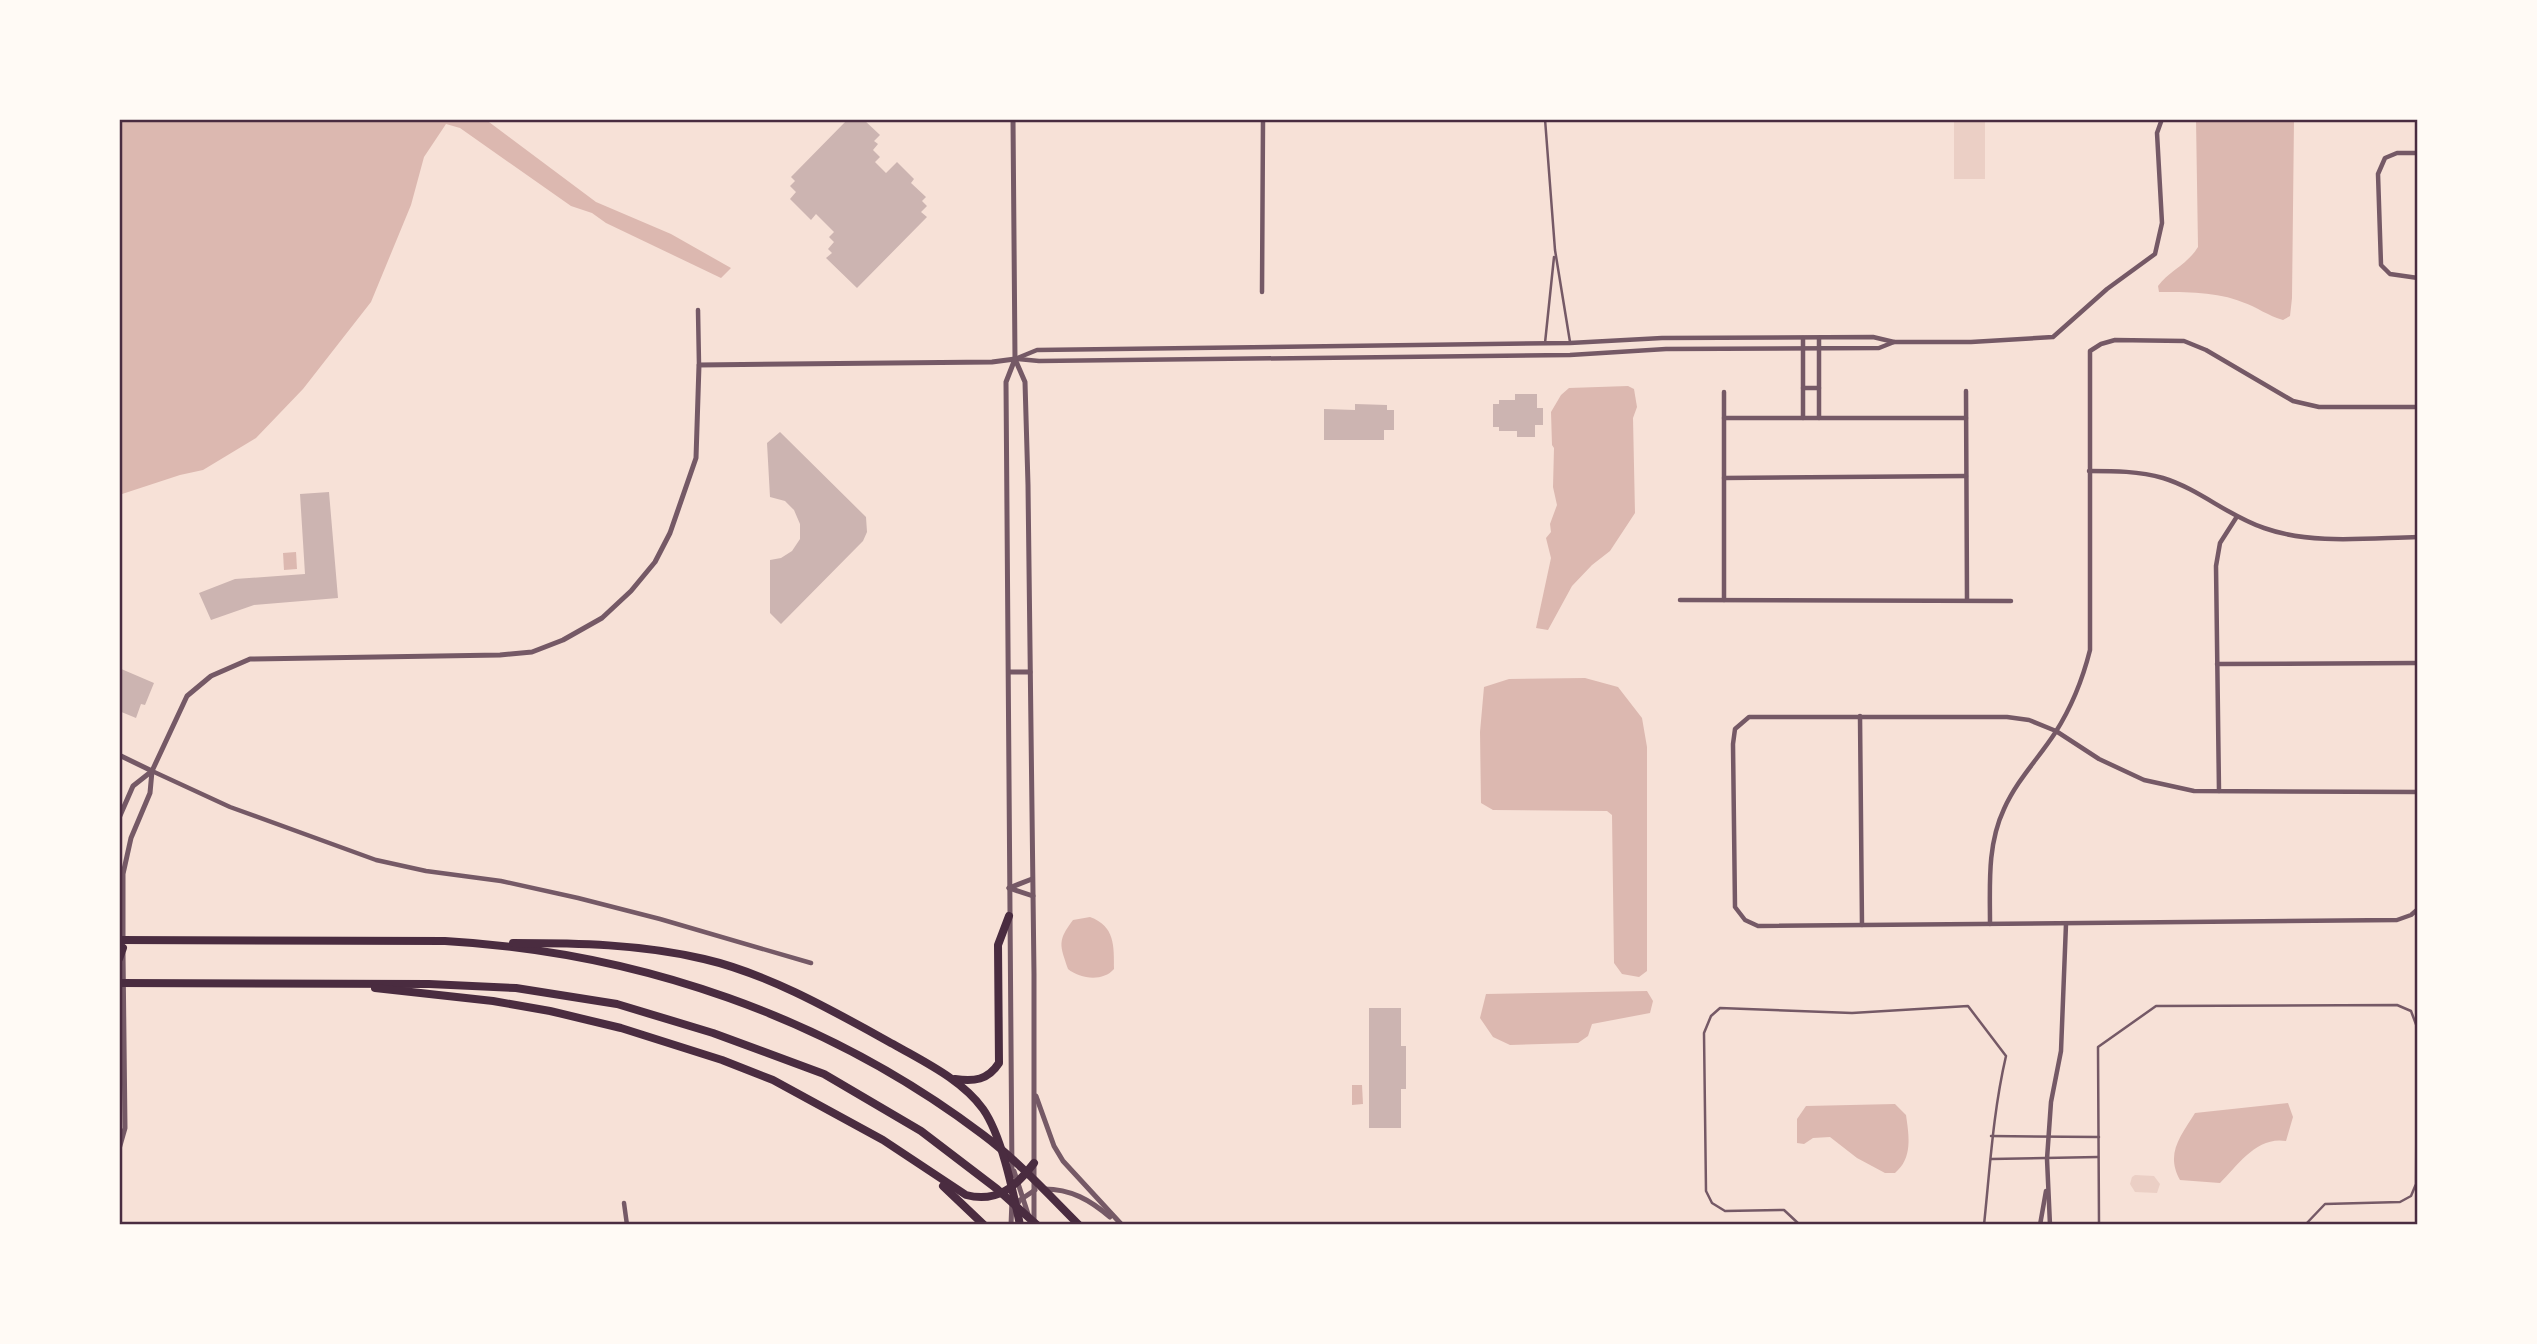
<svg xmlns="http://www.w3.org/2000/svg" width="2537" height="1344" viewBox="0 0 2537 1344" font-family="Raleway,sans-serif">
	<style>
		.green { fill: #ebcfc5 }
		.water { fill: #dcb8b0 }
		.building { fill: #ccb4b1 }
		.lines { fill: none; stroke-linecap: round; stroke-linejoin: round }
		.service { stroke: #755966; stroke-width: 2.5 }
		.minor { stroke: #755966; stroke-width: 4.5 }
		.tertiary { stroke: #755966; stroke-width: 5 }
		.motorway { stroke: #4a2c40; stroke-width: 8 }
		.neatline { fill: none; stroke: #4a2c40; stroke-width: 2.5 }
	</style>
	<rect width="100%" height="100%" fill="#f7e1d7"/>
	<g class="green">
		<rect x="1954" y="120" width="31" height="59"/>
		<path d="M2135,1175L2154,1176L2160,1184L2157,1193L2135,1192L2130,1184L2132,1177Z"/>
	</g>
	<g class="water">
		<path d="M119,119H485L596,202L671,234L731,268L721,278L606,223L592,213L571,206L460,128L446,124L424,157L411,205L371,302L303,389L256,438L203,470L180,475L119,495Z"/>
		<path d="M2196,119H2294L2292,298L2290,316L2283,320C2268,316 2257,307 2242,302C2218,292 2185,292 2159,292L2158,286C2169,271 2188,264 2198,247Z"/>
		<path d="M1628,386L1634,389L1637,407L1633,418L1635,513L1610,551L1592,565L1572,586L1548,630L1536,628L1551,558L1546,538L1551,532L1550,524L1557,505L1553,487L1554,448L1552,445L1551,412L1561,395L1569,388Z"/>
		<path d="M296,552L297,569L284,570L283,553Z"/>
		<path d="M1585,678L1618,687L1642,718L1647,747V971L1639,977L1622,974L1614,963L1612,815L1607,811L1493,810L1481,803L1480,732L1484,687L1509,679Z"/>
		<path d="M1090,917C1115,926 1114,946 1114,969C1103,982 1080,979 1068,969C1060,945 1057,941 1073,920Z"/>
		<path d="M1647,991L1653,1001L1650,1013L1592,1024L1588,1036L1578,1043L1510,1045L1493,1037L1480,1018L1486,994Z"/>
		<path d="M1352,1085H1362L1363,1104L1352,1105Z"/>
		<path d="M2288,1103L2293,1117L2286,1141C2257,1136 2238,1165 2220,1183L2180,1180C2165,1153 2181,1136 2195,1113Z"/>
		<path d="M1895,1104L1906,1115C1909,1136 1913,1158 1895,1173H1885L1857,1158L1830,1137L1813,1138L1804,1144L1797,1143V1119L1806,1106Z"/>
	</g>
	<g class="building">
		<path d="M848,119H863L880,135L874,141L878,144L873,150L880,157L875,162L886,173L897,162L914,179L911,183L926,197L922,201L927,206L921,212L927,217L857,288L826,258L832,253L828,249L834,242L829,237L834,232L816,214L811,220L790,199L796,192L790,186L795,181L791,177Z"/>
		<path d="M1515,394H1537V408H1543V425H1535V437H1517V431H1499V427H1493V404H1499V400H1515Z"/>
		<path d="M1355,404L1387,405V410H1394V430H1384V440H1324V409L1355,410Z"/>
		<path d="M780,432L866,517L867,532L863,541L781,624L770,613V560L781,558L792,551L800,539V524L794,510L785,501L770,497L767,443Z"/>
		<path d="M329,492L338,598L254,605L211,620L199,593L235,579L305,574L300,494Z"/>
		<path d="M119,668L154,683L145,705L141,704L136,718L119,711Z"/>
		<path d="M1369,1008H1401V1046H1406V1089H1401V1128H1369Z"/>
	</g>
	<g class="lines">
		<g class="service">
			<path d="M1545,119L1555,250L1570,342"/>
			<path d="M1545,343L1554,257"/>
			<path d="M1991,1136L2099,1137"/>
			<path d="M1991,1159L2098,1157"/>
			<path d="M1800,1225L1784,1210L1725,1211L1712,1203L1706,1191L1704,1033L1711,1016L1720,1008L1852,1013L1968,1006L2006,1056C1993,1112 1990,1168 1984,1225"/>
			<path d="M2099,1225L2098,1047L2156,1006L2397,1005L2411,1011L2417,1027L2416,1184L2411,1196L2400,1202L2325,1204L2305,1225"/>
		</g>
		<g class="minor">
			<path d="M2418,153H2397L2385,158L2378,174L2381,265L2390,274L2418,278"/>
			<path d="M1262,292L1263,119"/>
			<path d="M698,310L699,365"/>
			<path d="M1803,338V418"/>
			<path d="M1015,359L1037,350L1570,343L1662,338L1873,337L1894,342H1971L2053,337L2107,289L2155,254L2162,223L2157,133L2162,119"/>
			<path d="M1018,359L1039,361L1570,355L1666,349L1879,348L1894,342"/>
			<path d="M1803,388H1819"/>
			<path d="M1966,391L1967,600"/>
			<path d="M1724,392V600"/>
			<path d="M1724,418H1966"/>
			<path d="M1819,418V338"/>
			<path d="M2089,471C2114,471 2139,471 2163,478C2199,489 2228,516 2264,528C2312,545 2368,538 2418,537"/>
			<path d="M1724,478L1966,476"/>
			<path d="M1680,600L2011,601"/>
			<path d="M2217,664L2418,663"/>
			<path d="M1860,716L1862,925"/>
			<path d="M152,771L230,807L376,860L426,871L501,881L578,898L660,919L811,963"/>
			<path d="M2219,791L2216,566L2220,543L2236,518"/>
			<path d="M2418,792L2194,791L2144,780L2099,759L2056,731L2029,720L2007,717H1749L1735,729L1733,744L1735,907L1745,920L1758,926L2397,920L2411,915L2418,909"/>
			<path d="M1990,924C1990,885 1987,845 2004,809C2017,780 2038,759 2055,733C2071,708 2083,678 2090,650V351L2101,344L2115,340L2184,341L2206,350L2293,401L2319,407H2418"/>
			<path d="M624,1203L627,1225"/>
			<path d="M2040,1225L2046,1191"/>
			<path d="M2050,1225L2047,1159L2051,1102L2061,1051L2066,924"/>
		</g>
		<g class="tertiary">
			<path d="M1013,119L1015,359L1025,382L1028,485L1034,974V1223"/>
			<path d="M1009,672H1030"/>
			<path d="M119,755L152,771"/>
			<path d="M119,818L133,786L152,771"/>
			<path d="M1009,888L1032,879"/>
			<path d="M1009,888L1033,896"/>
			<path d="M123,943V874L131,838L150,793L152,771L187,696L211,676L250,659L500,655L532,652L563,640L602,618L631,591L655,562L670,533L696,458L699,365L992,362L1015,359"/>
			<path d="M1036,1096L1054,1146L1063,1161L1122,1225"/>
			<path d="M119,1149L125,1128L123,953"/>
			<path d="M1014,1171L1028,1214"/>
			<path d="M1012,1176L1006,382L1015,359"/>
			<path d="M1044,1189C1071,1189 1090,1200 1110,1217"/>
			<path d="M1016,1206L1020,1200L1035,1190"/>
			<path d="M1011,1225L1012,1200"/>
		</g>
		<g class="motorway">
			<path d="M119,940L445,941C639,952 827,1017 982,1134C1017,1160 1048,1194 1079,1225"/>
			<path d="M513,943C577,943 641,944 704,959C769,974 835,1012 893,1044C924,1062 961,1079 983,1109C1002,1136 1013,1192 1020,1225"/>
			<path d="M119,959L123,948"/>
			<path d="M119,983L429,984L516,988L617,1004L713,1033L824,1074L921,1131L997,1189L1037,1225"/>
			<path d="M375,988L493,1001L550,1011L621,1028L722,1060L773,1080L883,1140L966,1195C997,1203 1016,1187 1034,1163"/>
			<path d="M955,1079C974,1082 988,1080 999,1063L998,945L1009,916"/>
			<path d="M943,1186L984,1225"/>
		</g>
	</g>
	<rect width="2537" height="1344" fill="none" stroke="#fffaf5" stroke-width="242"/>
	<rect x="121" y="121" width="2295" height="1102" class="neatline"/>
</svg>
